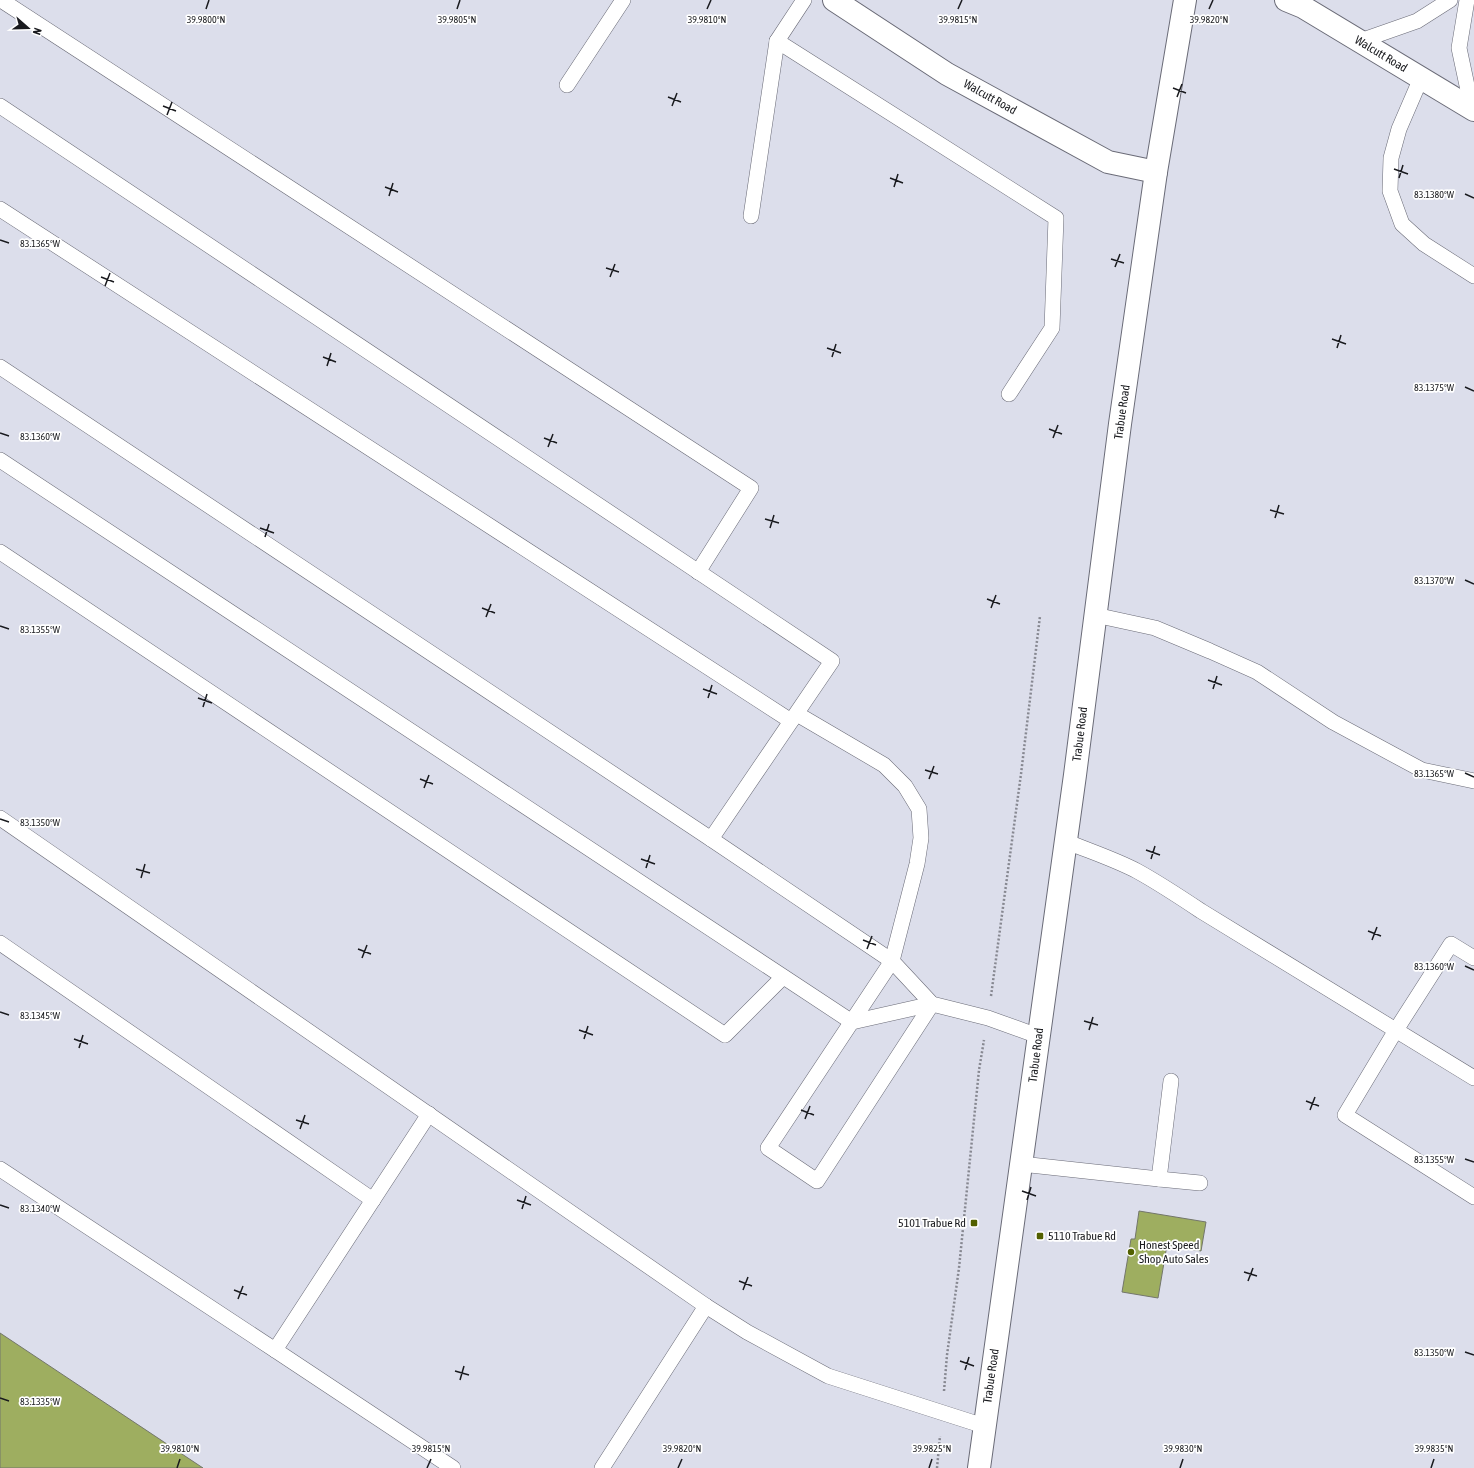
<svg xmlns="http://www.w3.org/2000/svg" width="1474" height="1468" viewBox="0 0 1474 1468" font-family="'Asap Condensed',sans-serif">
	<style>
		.building { fill: #9eae60; stroke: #73766b }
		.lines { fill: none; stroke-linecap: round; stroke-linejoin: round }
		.service-casing { stroke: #6a6b77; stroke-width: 16 }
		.minor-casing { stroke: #6a6b77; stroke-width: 24 }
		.tertiary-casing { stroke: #6a6b77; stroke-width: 24 }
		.secondary-casing { stroke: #6a6b77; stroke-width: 24 }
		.path { stroke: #878891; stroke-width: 2.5; stroke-dasharray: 2 2; stroke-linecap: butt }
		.service { stroke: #fff; stroke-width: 15 }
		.minor { stroke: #fff; stroke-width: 22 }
		.tertiary { stroke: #fff; stroke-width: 22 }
		.secondary { stroke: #fff; stroke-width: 22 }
		.ticks { fill: none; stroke: #191a1e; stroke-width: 1.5 }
		.poi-dot { fill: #526000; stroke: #fff; stroke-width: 1.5 }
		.labels { text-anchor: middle; stroke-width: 3.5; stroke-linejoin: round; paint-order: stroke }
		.street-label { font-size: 12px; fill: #191a1e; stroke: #fff }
		.poi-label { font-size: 12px; fill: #191a1e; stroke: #fff; text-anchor: start }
		.ticks-label { font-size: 10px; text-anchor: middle; fill: #191a1e; stroke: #fff; stroke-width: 3.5; stroke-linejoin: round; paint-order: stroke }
	</style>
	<rect width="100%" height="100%" fill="#dcdeeb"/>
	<g class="building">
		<path d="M1139,1211L1206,1222L1201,1251L1167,1245L1158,1298L1122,1292L1131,1239H1135Z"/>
		<path d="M0,1333L203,1468H0Z"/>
	</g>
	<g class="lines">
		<g class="service-casing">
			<g id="service">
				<path d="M1,0L751,488L698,572"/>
				<path d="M1467,0L1459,48L1472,109"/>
				<path d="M777,41L1056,218L1052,328L1009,394"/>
				<path d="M1360,41L1417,21L1450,0"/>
				<path d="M1421,78L1399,129L1391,158L1390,191L1402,224L1424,244L1474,276"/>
				<path d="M567,85L623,0"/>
				<path d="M0,106L832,661L711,839"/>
				<path d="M0,209L791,721"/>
				<path d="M751,216L777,41L804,0"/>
				<path d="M0,367L711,839L892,961L932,1004L988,1018L1038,1036"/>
				<path d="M0,460L852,1022L932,1004"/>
				<path d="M0,552L725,1035L783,977"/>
				<path d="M1095,615L1155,628L1210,651L1257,672L1333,722L1422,770L1474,781"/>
				<path d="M797,714L884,765L905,786L919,809L921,838L917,864L892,961L768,1148L817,1181L932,1004"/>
				<path d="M0,818L706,1306L747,1332L828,1376L984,1426"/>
				<path d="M1065,841C1089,851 1114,859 1137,871C1159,883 1180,897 1201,911L1474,1078"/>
				<path d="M0,943L373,1200"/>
				<path d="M1474,958L1451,944L1396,1030L1345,1115L1474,1197"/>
				<path d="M1021,1164L1159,1179L1171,1081"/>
				<path d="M0,1169L275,1350L429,1114"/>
				<path d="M1159,1179L1200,1183"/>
				<path d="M275,1350L453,1468"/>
				<path d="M602,1468L706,1306"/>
			</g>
		</g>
		<g class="minor-casing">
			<path id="minor" d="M834,0L947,74L1108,162L1156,172"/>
		</g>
		<g class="tertiary-casing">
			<path id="tertiary" d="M1286,0L1303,7L1474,110"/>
		</g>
		<g class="secondary-casing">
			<path id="secondary" d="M979,1468L1075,775L1120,424L1156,172L1185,0"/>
		</g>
		<g class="path">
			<path d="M991,996L1021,774L1040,616"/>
			<path d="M944,1391L947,1355L959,1268L979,1070L984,1040"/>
			<path d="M937,1468L940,1436"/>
		</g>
		<use href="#service" class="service"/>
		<use href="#minor" class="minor"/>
		<use href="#tertiary" class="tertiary"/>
		<use href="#secondary" class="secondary"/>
	</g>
	<path class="ticks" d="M206,9L209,0M457,9L460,0M707,9L711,0M958,9L962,0M1209,9L1213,0M1173,88L1186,93M668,97L681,102M1177,97L1182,84M163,106L176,111M672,106L677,93M167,115L172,102M1394,169L1408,174M890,178L903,183M1399,178L1403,165M385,187L398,192M894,187L898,174M1465,194L1474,198M389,196L393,183M0,240L9,243M1111,259L1124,263M1115,267L1120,254M606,268L619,272M101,277L114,282M610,277L615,264M105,286L110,273M1332,339L1346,344M827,348L841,353M1337,348L1341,335M323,357L336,362M832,357L836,344M327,366L331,353M1465,387L1474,391M1049,429L1062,434M0,433L9,436M544,438L557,443M1053,438L1058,425M548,447L553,434M1270,510L1284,514M1275,518L1279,505M765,519L779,523M260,528L274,533M770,528L774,515M265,537L269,524M1465,580L1474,584M987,599L1000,604M482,608L495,613M991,608L996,595M486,617L491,604M0,626L9,629M1208,680L1222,685M703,689L717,694M1213,689L1217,676M198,698L212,703M708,698L712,685M203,707L207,694M925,770L938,774M1465,773L1474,777M420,779L433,784M929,779L934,766M424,788L429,775M0,819L9,822M1146,850L1160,855M641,859L655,864M1151,859L1155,846M646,868L650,855M136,869L150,873M141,878L145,864M1368,931L1381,936M863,940L876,945M1372,940L1377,927M358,949L371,954M867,949L872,936M362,958L367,945M1465,966L1474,970M0,1012L9,1015M1084,1021L1098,1025M579,1030L593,1035M1089,1030L1093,1017M74,1039L88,1044M584,1039L588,1026M79,1048L83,1035M1306,1101L1319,1106M801,1110L814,1115M1310,1110L1315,1097M805,1119L810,1106M296,1120L309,1124M300,1129L305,1115M1465,1159L1474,1162M1022,1191L1036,1196M517,1200L531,1205M1027,1200L1031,1187M0,1205L9,1208M522,1209L526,1196M1244,1272L1257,1276M739,1281L752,1286M1248,1281L1253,1268M234,1290L247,1295M743,1290L748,1277M238,1299L243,1286M1465,1352L1474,1355M960,1361L974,1366M965,1370L969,1357M455,1371L469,1375M460,1380L464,1366M0,1398L9,1401M177,1468L180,1459M427,1468L431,1459M678,1468L682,1459M929,1468L932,1459M1180,1468L1183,1459M1431,1468L1434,1459"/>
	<g class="poi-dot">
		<rect x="970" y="1219" width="8" height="8" rx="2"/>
		<rect x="1036" y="1232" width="8" height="8" rx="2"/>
		<circle cx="1131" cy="1252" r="4"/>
	</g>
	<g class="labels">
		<g class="street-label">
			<text transform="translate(1381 54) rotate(31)" y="4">Walcutt Road</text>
			<text transform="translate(990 97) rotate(29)" y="4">Walcutt Road</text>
			<text transform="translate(1122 412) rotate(-82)" y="4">Trabue Road</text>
			<text transform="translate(1080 734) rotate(-83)" y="4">Trabue Road</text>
			<text transform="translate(1036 1055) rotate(-83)" y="4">Trabue Road</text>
			<text transform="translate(991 1376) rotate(-82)" y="4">Trabue Road</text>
		</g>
		<g class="poi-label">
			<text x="966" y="1227" text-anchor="end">5101 Trabue Rd</text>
			<text x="1048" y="1240">5110 Trabue Rd</text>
			<text x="1139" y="1249">Honest Speed<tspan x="1139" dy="14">Shop Auto Sales</tspan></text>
		</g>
	</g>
	<g class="ticks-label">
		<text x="206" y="23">39.9800°N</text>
		<text x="457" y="23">39.9805°N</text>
		<text x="707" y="23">39.9810°N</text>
		<text x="958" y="23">39.9815°N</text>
		<text x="1209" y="23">39.9820°N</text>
		<text x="1434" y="198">83.1380°W</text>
		<text x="40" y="247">83.1365°W</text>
		<text x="1434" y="391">83.1375°W</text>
		<text x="40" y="440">83.1360°W</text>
		<text x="1434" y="584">83.1370°W</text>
		<text x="40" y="633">83.1355°W</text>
		<text x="1434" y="777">83.1365°W</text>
		<text x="40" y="826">83.1350°W</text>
		<text x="1434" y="970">83.1360°W</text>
		<text x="40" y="1019">83.1345°W</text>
		<text x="1434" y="1163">83.1355°W</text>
		<text x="40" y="1212">83.1340°W</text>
		<text x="1434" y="1356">83.1350°W</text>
		<text x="40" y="1405">83.1335°W</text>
		<text x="180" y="1452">39.9810°N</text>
		<text x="431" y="1452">39.9815°N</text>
		<text x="682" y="1452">39.9820°N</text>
		<text x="932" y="1452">39.9825°N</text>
		<text x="1183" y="1452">39.9830°N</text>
		<text x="1434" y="1452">39.9835°N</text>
	</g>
	<g transform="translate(28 28) rotate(110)" stroke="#ffffff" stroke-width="3" paint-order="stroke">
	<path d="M0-3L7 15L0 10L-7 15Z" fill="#191a1e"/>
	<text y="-6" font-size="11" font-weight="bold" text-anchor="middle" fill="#191a1e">N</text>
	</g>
</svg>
